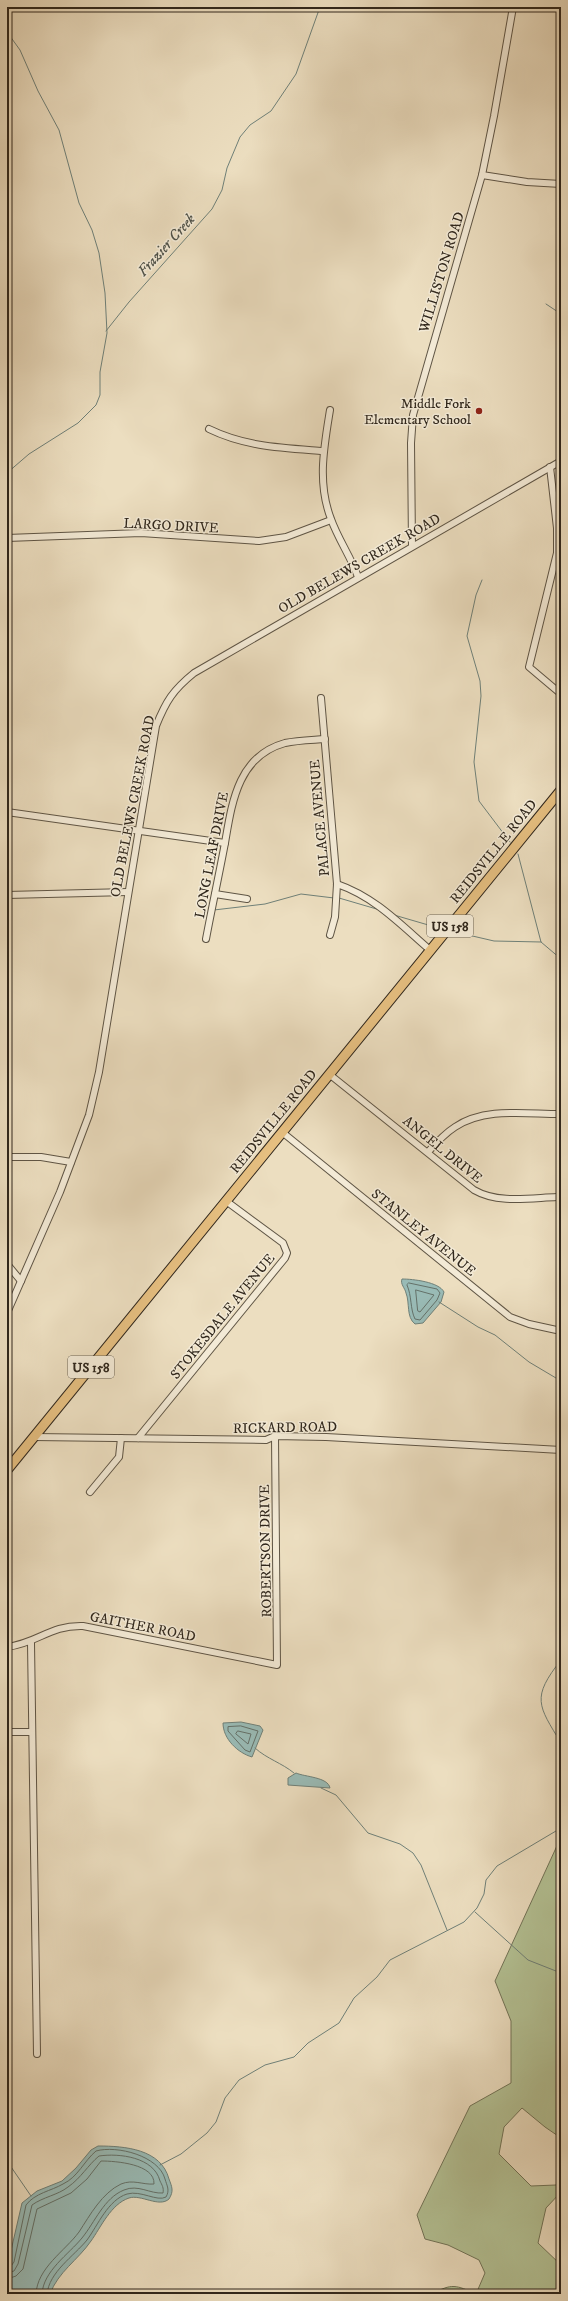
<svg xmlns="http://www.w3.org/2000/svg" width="568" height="2301" viewBox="0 0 568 2301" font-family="'IM FELL DW Pica',serif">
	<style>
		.green { fill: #b4c295; stroke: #727458 }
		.water { fill: #99bbb6; stroke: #6f8078 }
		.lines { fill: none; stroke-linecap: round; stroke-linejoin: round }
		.shore { stroke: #647169; stroke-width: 1 }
		.stream { stroke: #6f8078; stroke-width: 1 }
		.minor-casing { stroke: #5f5545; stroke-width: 8 }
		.highway-casing { stroke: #30271c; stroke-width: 11 }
		.minor { stroke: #f3ead6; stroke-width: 6 }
		.highway { stroke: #e6bf80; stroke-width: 9 }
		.poi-dot { fill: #8f2418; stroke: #f3ead6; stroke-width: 1.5 }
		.labels { text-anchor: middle; stroke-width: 3; stroke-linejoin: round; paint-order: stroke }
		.shield { fill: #f3ead6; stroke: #6a6254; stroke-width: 1 }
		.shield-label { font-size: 13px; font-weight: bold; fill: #30271c }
		.street-label { font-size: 14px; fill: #30271c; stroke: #f3ead6 }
		.poi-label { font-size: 14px; fill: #30271c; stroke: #f3ead6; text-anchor: end }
		.water-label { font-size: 15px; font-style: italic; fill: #50534a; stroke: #f3ead6 }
	</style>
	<rect width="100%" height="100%" fill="#ecdec0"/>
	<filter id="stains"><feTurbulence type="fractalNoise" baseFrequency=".005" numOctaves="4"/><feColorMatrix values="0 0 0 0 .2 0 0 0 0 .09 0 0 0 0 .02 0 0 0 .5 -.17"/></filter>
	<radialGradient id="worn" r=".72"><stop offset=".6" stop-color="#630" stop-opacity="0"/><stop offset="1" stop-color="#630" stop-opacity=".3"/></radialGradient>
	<path class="green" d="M561,1837V2138L545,2127L522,2108L504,2127L499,2154L531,2186L556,2185L561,2177V2192L546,2208L538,2243L561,2265V2294H432C452,2283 456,2285 476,2294L485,2273L479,2260L448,2245L425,2239L417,2215L470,2106L511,2083V2021L495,1981Z"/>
	<g class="water">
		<path d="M402,1279C413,1279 439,1282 444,1292L441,1302L423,1323L415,1324C406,1317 410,1303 406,1293C405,1288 400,1284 402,1279Z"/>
		<path d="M241,1722L260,1726L263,1730L252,1757C238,1753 223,1739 223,1723Z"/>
		<path d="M296,1773C305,1777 328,1777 330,1788L288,1785V1778Z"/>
		<path d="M98,2146C125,2146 161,2149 169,2179C172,2187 174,2191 169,2199C159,2208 141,2194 129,2198C111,2204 101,2227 91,2241C78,2260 58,2272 50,2294H7V2268L22,2203L37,2191L62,2181L76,2168L91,2150Z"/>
	</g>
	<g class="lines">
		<g class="shore">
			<path d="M409,1283L437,1289L440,1293L437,1300L420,1320L415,1319C410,1309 412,1296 407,1285Z"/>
			<path d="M416,1290L434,1295L420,1312L418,1311Z"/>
			<path d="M241,1726L258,1731L250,1752L245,1750L228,1731V1727Z"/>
			<path d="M238,1731L251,1734L248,1744L236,1734Z"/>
			<path d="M7,2268L11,2266L14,2262L26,2205C35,2193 51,2191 63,2184C78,2177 84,2161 96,2151C117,2145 159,2156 165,2179C167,2186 170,2190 166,2197C157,2202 141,2190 127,2194C108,2200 98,2225 87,2240C74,2256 49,2272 47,2294"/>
			<path d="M7,2273L14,2271L18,2264L32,2205C43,2197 58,2195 68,2187C81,2178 88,2165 99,2156C119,2153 154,2157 160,2181C162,2185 164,2188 163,2193C150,2194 138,2184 124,2190C104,2198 95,2222 82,2238C69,2254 43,2271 42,2294"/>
			<path d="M7,2279L16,2276L23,2269L37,2209L71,2193L87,2179L101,2161C116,2161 155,2164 154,2184C143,2185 133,2179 121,2184C102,2193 90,2215 79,2232C65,2251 37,2268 36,2294"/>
		</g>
		<g class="stream">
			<path d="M7,32L20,50L38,91L59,130L79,203L92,230L99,253L105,293L107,333L100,372V395L96,405L78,423L29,454L7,473"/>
			<path d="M546,304L561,314"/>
			<path d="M106,331L129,302L212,209L222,190L227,168L240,137L250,125L271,111L296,74L320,7"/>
			<path d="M482,580L476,595L467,636L480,681L481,696L474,762L479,801L510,842"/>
			<path d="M518,854L541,942L561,959"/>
			<path d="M339,898L380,910"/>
			<path d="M214,910L265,904L301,894L334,898"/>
			<path d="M394,915L442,929"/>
			<path d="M451,931L494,941L541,942"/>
			<path d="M439,1302L478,1327L495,1335L529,1362L561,1381"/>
			<path d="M561,1660C531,1698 538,1705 561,1743"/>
			<path d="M255,1748C267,1759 282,1763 294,1773"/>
			<path d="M321,1788L336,1795L368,1833L400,1844L413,1853L421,1865L447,1930"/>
			<path d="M475,1912L528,1960L561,1973"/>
			<path d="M7,2161L31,2196"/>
			<path d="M160,2165L181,2154L207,2133L216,2122L225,2098L239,2080L265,2065L294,2057L308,2043L339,2023L354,1998L377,1977L390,1960L464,1922L477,1908L484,1894L486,1880L497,1866L561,1828"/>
		</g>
		<g class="minor-casing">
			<g id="minor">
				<path d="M482,175L527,182L561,184"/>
				<path d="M330,410C324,447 317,483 331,519C338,539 351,557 358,577"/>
				<path d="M209,429C246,447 283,448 323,451"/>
				<path d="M550,467L557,528V553L529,667L561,694"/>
				<path d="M7,538L141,533L259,541L286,537L331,520"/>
				<path d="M412,546L411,443L413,415L482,175L494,116L513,7"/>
				<path d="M321,698L337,884L335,917L330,935"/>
				<path d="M7,812L225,843"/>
				<path d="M337,884C375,897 401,925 430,950"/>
				<path d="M215,894L247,899"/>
				<path d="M7,895L128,892"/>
				<path d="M206,939C212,907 219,875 225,843C232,802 238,756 285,743C298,740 312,740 325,739"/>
				<path d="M329,1074L474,1190C498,1204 530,1198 557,1197"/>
				<path d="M282,1132L510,1317L529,1324L561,1331"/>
				<path d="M428,1152C436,1143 444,1134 455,1127C485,1107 525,1114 560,1114"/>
				<path d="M7,1157H41L71,1162"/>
				<path d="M7,1264L21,1281"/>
				<path d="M7,1313L60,1192L89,1115L99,1072L156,726C166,701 173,690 194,673L561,461"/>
				<path d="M34,1437L266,1440L275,1436L326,1437L561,1450"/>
				<path d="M138,1438L285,1258L287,1253L283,1243L226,1201"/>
				<path d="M90,1492L119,1457L121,1438"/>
				<path d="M31,1643L37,2054"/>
				<path d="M7,1647C39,1643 49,1625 83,1626L277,1665L275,1436"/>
				<path d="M7,1732H31"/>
			</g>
		</g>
		<g class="highway-casing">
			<path id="highway" d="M7,1470L561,790"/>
		</g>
		<use href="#minor" class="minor"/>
		<use href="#highway" class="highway"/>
	</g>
	<circle class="poi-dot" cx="479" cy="411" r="4"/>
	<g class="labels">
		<g class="shield">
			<rect x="427" y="915" width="46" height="22" rx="3"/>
			<rect x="68" y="1356" width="46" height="22" rx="3"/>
		</g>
		<g class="shield-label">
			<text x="450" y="931">US 158</text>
			<text x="91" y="1372">US 158</text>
		</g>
		<g class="street-label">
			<text transform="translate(441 272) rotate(-73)" y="5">WILLISTON ROAD</text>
			<text transform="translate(171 525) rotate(3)" y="5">LARGO DRIVE</text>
			<text transform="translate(359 563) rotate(-30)" y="5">OLD BELEWS CREEK ROAD</text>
			<text transform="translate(132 806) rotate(-79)" y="5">OLD BELEWS CREEK ROAD</text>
			<text transform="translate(319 818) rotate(-95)" y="5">PALACE AVENUE</text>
			<text transform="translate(493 851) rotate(-51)" y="5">REIDSVILLE ROAD</text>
			<text transform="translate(211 855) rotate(-79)" y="5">LONG LEAF DRIVE</text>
			<text transform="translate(273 1121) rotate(-51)" y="5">REIDSVILLE ROAD</text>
			<text transform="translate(443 1149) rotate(39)" y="5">ANGEL DRIVE</text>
			<text transform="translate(424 1232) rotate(39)" y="5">STANLEY AVENUE</text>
			<text transform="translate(222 1316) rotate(-51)" y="5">STOKESDALE AVENUE</text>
			<text transform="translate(285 1427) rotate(-1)" y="5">RICKARD ROAD</text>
			<text transform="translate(265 1551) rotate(-91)" y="5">ROBERTSON DRIVE</text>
			<text transform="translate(143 1626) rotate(11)" y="5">GAITHER ROAD</text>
		</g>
		<g class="poi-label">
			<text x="471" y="408">Middle Fork<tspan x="471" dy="16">Elementary School</tspan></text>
		</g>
		<g class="water-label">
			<text transform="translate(166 245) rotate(-48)" y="5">Frazier Creek</text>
		</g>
	</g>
	<rect width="568" height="2301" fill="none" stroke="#ecdec0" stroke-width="24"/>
	<rect x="8" y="8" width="552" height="2285" fill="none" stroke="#30271c" stroke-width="2"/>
	<rect x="12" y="12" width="544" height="2277" fill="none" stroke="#30271c"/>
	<rect width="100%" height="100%" filter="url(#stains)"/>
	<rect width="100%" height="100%" fill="url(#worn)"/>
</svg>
